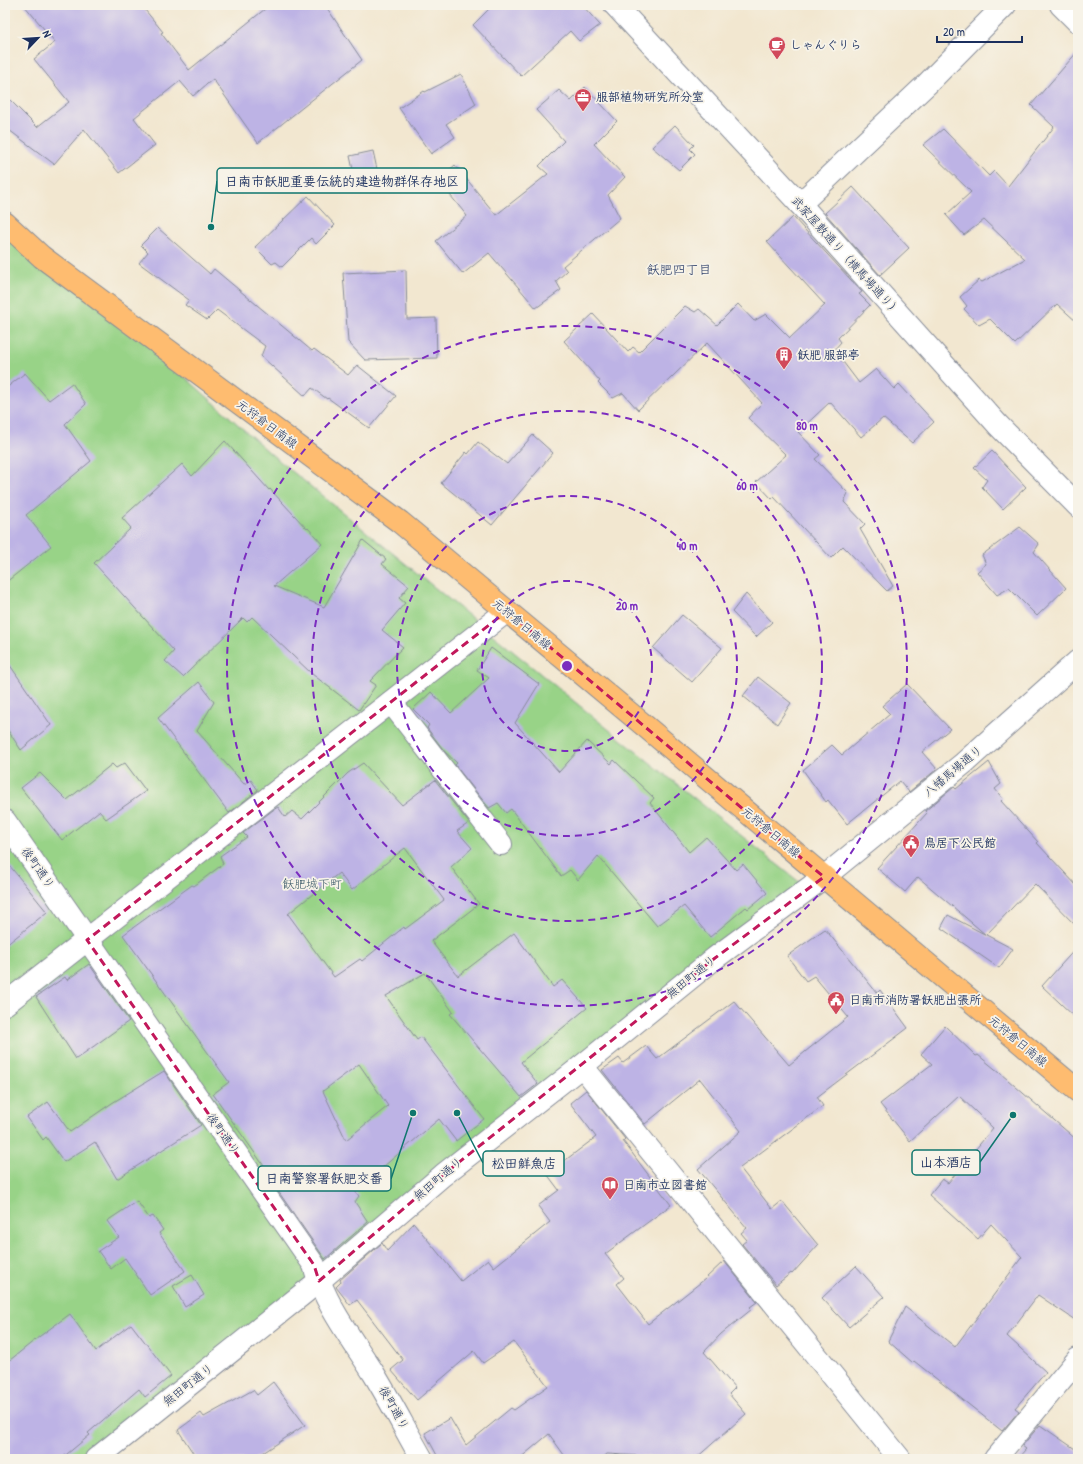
<svg xmlns="http://www.w3.org/2000/svg" width="1083" height="1464" viewBox="0 0 1083 1464" font-family="'Patrick Hand','Klee One',sans-serif">
	<style>
		.green { fill: #98d387; stroke: #5a8172 }
		.building { fill: #bdb3e5; fill-rule: evenodd }
		.lines { fill: none; stroke-linecap: round; stroke-linejoin: round }
		.minor-casing { stroke: #868b97; stroke-width: 24 }
		.major-casing { stroke: #868b97; stroke-width: 24 }
		.minor { stroke: #fff; stroke-width: 22 }
		.major { stroke: #febc70; stroke-width: 22 }
		.marked { fill: none; stroke: #c2185b; stroke-width: 3; stroke-dasharray: 8 5; stroke-linejoin: round }
		.ring { fill: none; stroke: #7b2cbf; stroke-width: 2; stroke-dasharray: 7 5 }
		.labels { text-anchor: middle; stroke-width: 3.5; stroke-linejoin: round; paint-order: stroke }
		.poi-label { font-size: 12px; font-weight: bold; fill: #1b2f5e; stroke: #f7f3e8; text-anchor: start }
		.street-label { font-size: 12px; fill: #1b2f5e; stroke: #f7f3e8 }
		.park-label { font-size: 12px; fill: #3a5868; stroke: #f7f3e8 }
		.neighbourhood-label { font-size: 13px; fill: #1b2f5e; stroke: #f7f3e8 }
		.centre { fill: #7b2cbf; stroke: #f7f3e8; stroke-width: 2 }
		.ring-label { font-size: 12px; text-anchor: middle; font-weight: bold; fill: #7b2cbf; stroke: #f7f3e8; stroke-width: 3.5; stroke-linejoin: round; paint-order: stroke }
		.leader { fill: none; stroke: #0f766e; stroke-width: 1.5 }
		.callout-dot { fill: #0f766e; stroke: #f7f3e8; stroke-width: 1.5 }
		.callout { fill: #f7f3e8; stroke: #0f766e; stroke-width: 1.5 }
		.callout-label { font-size: 13px; text-anchor: middle; font-weight: bold; fill: #1b2f5e }
	</style>
	<rect width="100%" height="100%" fill="#f7f3e8"/>
	<filter id="ink" filterUnits="userSpaceOnUse"><feTurbulence type="fractalNoise" baseFrequency=".025" numOctaves="2"/><feDisplacementMap in="SourceGraphic" scale="8" xChannelSelector="R" yChannelSelector="G"/><feConvolveMatrix kernelMatrix="1 2 1 2 8 2 1 2 1" color-interpolation-filters="sRGB"/></filter>
	<filter id="wash" filterUnits="userSpaceOnUse"><feTurbulence type="fractalNoise" baseFrequency=".012" numOctaves="4" result="noise"/><feDisplacementMap in="SourceGraphic" scale="16" xChannelSelector="R" yChannelSelector="G"/><feGaussianBlur stdDeviation="0.9" result="paint"/><feColorMatrix in="noise" values="0 0 0 0 0 0 0 0 0 0 0 0 0 0 0 0 0 1.4 0 .05"/><feComposite in="paint" operator="in"/></filter>
	<g filter="url(#wash)">
		<rect width="100%" height="100%" fill="#f2e7d0"/>
		<path class="green" d="M5,219L88,290L271,454L613,733L808,889L96,1459H5Z"/>
		<g id="blocks">
			<g class="building">
				<path d="M24,5H141L163,32L161,33L189,70L270,5H325L362,60L258,143L213,79L193,96L180,81L134,118L155,145L119,173L84,129L54,164L5,127V95L37,127L69,102L34,59L55,42Z"/>
				<path d="M493,5H582L600,25L579,41L570,31L521,76L473,25Z"/>
				<path d="M1078,51V323L1057,304L1015,344L990,319L979,325L964,309L967,306L960,297L979,280L982,282L1025,259L984,220L964,235L946,215L971,192L923,145L943,129L989,176L994,171L1008,186L1054,127L1031,105Z"/>
				<path d="M461,74L476,104L446,124L455,137L431,154L399,108L424,91L425,92Z"/>
				<path d="M585,87L617,121L594,144L625,177L608,195L620,218L563,266L567,271L556,281L561,290L536,308L489,253L463,274L436,241L467,216L438,180L455,165L496,215L548,174L539,166L564,141L536,110L559,90L571,101Z"/>
				<path d="M675,125L694,145L690,149L695,154L679,170L652,147Z"/>
				<path d="M373,151L380,183L357,188L350,156Z"/>
				<path d="M853,187L909,248L880,275L825,213Z"/>
				<path d="M308,196L335,225L316,244L311,238L282,267L276,262L272,264L255,247Z"/>
				<path d="M793,217L862,292L859,294L870,305L838,338L841,342L834,350L859,383L876,369L894,389L899,384L934,422L912,443L883,418L861,437L830,402L798,432L820,455L815,459L848,493L844,502L865,524L860,529L893,586L887,591L843,546L831,558L774,497L772,499L756,482L786,455L748,418L762,403L707,343L638,410L623,393L613,398L598,383L600,381L564,341L593,314L628,352L633,347L639,352L685,306L695,312L699,309L717,325L738,304L754,321L766,314L790,338L825,305L767,242Z"/>
				<path d="M158,228L210,274L214,269L312,351L314,349L348,375L357,365L396,396L369,428L328,398L327,399L312,388L305,396L261,356L265,346L217,310L207,320L185,305L189,300L139,263L148,252L141,245Z"/>
				<path d="M406,270L407,319L436,318L437,358L365,360L348,342L343,273Z"/>
				<path d="M25,373L49,400L72,383L86,404L65,424L91,461L26,515L51,546L5,583V389Z"/>
				<path d="M533,435L553,453L492,525L441,483L466,452L468,454L478,442L507,464Z"/>
				<path d="M225,441L269,490L270,489L307,529L308,528L322,544L274,586L324,607L363,540L386,559L382,564L409,586L399,598L405,603L382,630L403,647L370,681L376,685L359,710L312,674L252,617L247,622L243,618L183,677L165,661L174,651L94,563L131,528L122,518L182,464L192,476Z"/>
				<path d="M992,451L1026,487L1003,509L982,487L987,480L974,468Z"/>
				<path d="M1020,527L1039,544L1034,552L1066,588L1037,616L1009,588L997,595L977,572L986,564L982,555Z"/>
				<path d="M746,594L772,622L756,637L732,612Z"/>
				<path d="M682,615L722,648L692,682L653,648Z"/>
				<path d="M491,648L539,684L515,723L559,772L587,741L611,764L614,760L654,798L650,803L689,852L706,837L736,870L743,864L767,893L748,909L746,907L710,937L684,906L657,926L598,856L578,880L570,870L561,876L511,809L506,813L498,803L489,808L455,765L457,763L445,752L427,728L429,725L413,709L431,692L451,713L489,678L477,670Z"/>
				<path d="M5,658L51,725L21,750L5,726Z"/>
				<path d="M758,677L791,703L777,724L743,696Z"/>
				<path d="M199,682L214,702L197,731L244,784L251,780L258,790L229,813L158,718Z"/>
				<path d="M907,684L950,729L922,752L937,769L909,792L900,781L847,824L828,800L826,802L803,770L832,745L842,755L890,714L882,706Z"/>
				<path d="M989,762L1001,784L995,789L1003,799L1001,801L1038,842L1037,843L1078,887V928L1035,884L986,935L918,877L905,892L877,868L927,813L925,811L954,787L956,789Z"/>
				<path d="M125,763L146,791L106,819L99,811L62,840L21,788L40,773L67,800L112,764L116,768Z"/>
				<path d="M363,763L402,805L435,780L469,823L457,831L472,848L451,867L479,904L431,941L458,976L514,933L553,987L562,980L587,1008L521,1062L538,1084L521,1097L450,1014L453,1012L425,973L386,996L417,1040L421,1037L484,1119L456,1141L439,1119L355,1191L359,1196L355,1202L368,1222L325,1259L269,1178L271,1176L213,1094L229,1082L123,935L192,885L194,886L223,864L220,856L247,837L243,833L273,810L278,807L285,817L292,811L302,819L348,773ZM405,848L444,900L405,929L404,927L362,961L360,959L334,977L288,914L339,873L352,890ZM359,1064L388,1106L346,1140L323,1091Z"/>
				<path d="M5,860L47,912L5,946Z"/>
				<path d="M948,915L1013,949L999,968L941,928Z"/>
				<path d="M825,929L877,993L880,990L908,1028L817,1097L823,1106L740,1168L772,1209L782,1201L818,1245L792,1274L791,1273L776,1285L742,1244L747,1240L741,1233L747,1228L698,1169L741,1131L700,1079L645,1124L602,1070L619,1058L623,1063L646,1046L657,1059L734,1001L789,1065L848,1017L814,976L806,981L787,956Z"/>
				<path d="M1078,946V1020L1042,986Z"/>
				<path d="M89,964L129,1021L76,1059L36,997L65,977L67,980Z"/>
				<path d="M945,1026L976,1056L978,1055L1000,1073L1078,1141V1322L1038,1295L1007,1336L1046,1372L1015,1408L1019,1411L1002,1431L914,1361L913,1363L888,1341L905,1307L955,1347L1022,1257L991,1224L978,1239L929,1195L942,1179L948,1183L993,1128L959,1096L910,1141L880,1104L932,1064L921,1054Z"/>
				<path d="M164,1071L201,1125L117,1179L95,1142L64,1162L46,1137L43,1140L27,1117L48,1102L70,1132L112,1103Z"/>
				<path d="M586,1090L625,1139L623,1141L671,1205L605,1254L624,1278L617,1284L648,1324L705,1279L724,1261L757,1302L750,1307L752,1309L721,1334L704,1352L735,1388L729,1394L746,1414L695,1459L607,1454L601,1459H567L549,1434L519,1459H439L425,1433L450,1418L466,1445L511,1408L514,1410L548,1386L514,1342L483,1363L474,1351L417,1400L391,1370L403,1360L357,1300L350,1305L336,1287L341,1282L340,1280L382,1243L387,1251L414,1223L461,1281L488,1259L494,1267L550,1222L538,1206L559,1190L547,1174L596,1137L570,1103Z"/>
				<path d="M137,1201L149,1218L153,1216L163,1230L159,1233L185,1271L150,1295L125,1258L111,1269L98,1251L119,1237L107,1221Z"/>
				<path d="M856,1266L884,1297L849,1327L822,1298Z"/>
				<path d="M192,1275L204,1295L185,1307L173,1286Z"/>
				<path d="M70,1314L96,1351L131,1324L171,1376L145,1397L139,1389L88,1433L90,1435L61,1459H5V1364L40,1336Z"/>
				<path d="M273,1382L305,1425L254,1459H197L178,1430L201,1413L204,1417L253,1390L257,1395Z"/>
				<path d="M1040,1425L1078,1451V1459H1017L1026,1449L1022,1446Z"/>
			</g>
		</g>
	</g>
	<g filter="url(#ink)">
		<use href="#blocks" fill-opacity="0" stroke="#868b97" stroke-width="1"/>
		<g class="lines">
			<g class="minor-casing">
				<g id="minor">
					<path d="M615,5L800,204L998,425L1078,506"/>
					<path d="M1061,5L1078,22"/>
					<path d="M800,204L927,84L1005,5"/>
					<path d="M391,702L501,844"/>
					<path d="M5,821L314,1265C325,1305 352,1339 374,1374C391,1402 406,1431 422,1459"/>
					<path d="M5,1004L507,611"/>
					<path d="M582,1066L900,1459"/>
					<path d="M96,1459L319,1281L443,1175L582,1066L715,958L824,877L964,763L1078,661"/>
					<path d="M995,1459L1078,1359"/>
				</g>
			</g>
			<g class="major-casing">
				<path id="major" d="M5,223L42,257L400,522L639,721L1078,1091"/>
			</g>
			<use href="#minor" class="minor"/>
			<use href="#major" class="major"/>
		</g>
	</g>
	<path class="marked" d="M507,611L824,877L715,958L443,1175L319,1281L314,1265L87,940Z"/>
	<g class="ring">
		<circle cx="567" cy="666" r="85"/>
		<circle cx="567" cy="666" r="170"/>
		<circle cx="567" cy="666" r="255"/>
		<circle cx="567" cy="666" r="340"/>
	</g>
	<defs>
		<g id="cafe-pin" transform="scale(0.9)"><path d="M0 17L-7.5 6A9.5 9.5 0 1 1 7.5 6Z" fill="#d1495b" stroke="#f7f3e8"/><path d="M-5.5-4.5H6V0H3Q3 3.5 0 3.5H-2.5Q-5.5 3.5-5.5 0ZM3-3.2v2h1.7v-2ZM-6 4.5H4V6H-6Z" fill="#fff"/></g>
		<g id="office-pin" transform="scale(0.9)"><path d="M0 17L-7.5 6A9.5 9.5 0 1 1 7.5 6Z" fill="#d1495b" stroke="#f7f3e8"/><path d="M-6-3h4V-5.5h4V-3h4V5H-6ZM-1-4.5V-3h2v-1.5ZM-6 0V1H6V0Z" fill="#fff"/></g>
		<g id="building-pin" transform="scale(0.9)"><path d="M0 17L-7.5 6A9.5 9.5 0 1 1 7.5 6Z" fill="#d1495b" stroke="#f7f3e8"/><path d="M-4-6H4V6H1V3H-1V6H-4ZM-2.5-4.3h1.7v1.8h-1.7ZM.8-4.3h1.7v1.8H.8ZM-2.5-1h1.7V.8h-1.7ZM.8-1h1.7V.8H.8Z" fill="#fff"/></g>
		<g id="civic-pin" transform="scale(0.9)"><path d="M0 17L-7.5 6A9.5 9.5 0 1 1 7.5 6Z" fill="#d1495b" stroke="#f7f3e8"/><path d="M-.6-6.5H3V-4.5H.6V-3L4-1V1h2V6H-6V1h2V-1L-.6-3ZM-1.2 2.5V6h2.4V2.5Z" fill="#fff"/></g>
		<g id="library-pin" transform="scale(0.9)"><path d="M0 17L-7.5 6A9.5 9.5 0 1 1 7.5 6Z" fill="#d1495b" stroke="#f7f3e8"/><path d="M-6-4Q-3-5.5-.7-3.5V5Q-3 3-6 4ZM6-4Q3-5.5 .7-3.5V5Q3 3 6 4Z" fill="#fff"/></g>
	</defs>
	<g fill-rule="evenodd">
		<use href="#cafe-pin" x="777" y="45"/>
		<use href="#office-pin" x="583" y="97"/>
		<use href="#building-pin" x="784" y="355"/>
		<use href="#civic-pin" x="911" y="843"/>
		<use href="#civic-pin" x="836" y="1000"/>
		<use href="#library-pin" x="610" y="1185"/>
	</g>
	<g class="labels">
		<g class="poi-label">
			<text x="790" y="49">しゃんぐりら</text>
			<text x="596" y="101">服部植物研究所分室</text>
			<text x="797" y="359">飫肥 服部亭</text>
			<text x="924" y="847">鳥居下公民館</text>
			<text x="849" y="1004">日南市消防署飫肥出張所</text>
			<text x="623" y="1189">日南市立図書館</text>
		</g>
		<g class="street-label">
			<text transform="translate(846 256) rotate(48)" y="4">武家屋敷通り（横馬場通り）</text>
			<text transform="translate(267 424) rotate(37)" y="4">元狩倉日南線</text>
			<text transform="translate(522 624) rotate(40)" y="4">元狩倉日南線</text>
			<text transform="translate(953 771) rotate(-40)" y="4">八幡馬場通り</text>
			<text transform="translate(771 832) rotate(40)" y="4">元狩倉日南線</text>
			<text transform="translate(38 868) rotate(55)" y="4">後町通り</text>
			<text transform="translate(691 977) rotate(-39)" y="4">無田町通り</text>
			<text transform="translate(1018 1041) rotate(40)" y="4">元狩倉日南線</text>
			<text transform="translate(223 1134) rotate(55)" y="4">後町通り</text>
			<text transform="translate(438 1179) rotate(-40)" y="4">無田町通り</text>
			<text transform="translate(188 1385) rotate(-38)" y="4">無田町通り</text>
			<text transform="translate(394 1408) rotate(61)" y="4">後町通り</text>
		</g>
		<g class="park-label">
			<text x="312" y="888">飫肥城下町</text>
		</g>
		<g class="neighbourhood-label">
			<text x="679" y="274">飫肥四丁目</text>
		</g>
	</g>
	<circle cx="567" cy="666" r="6" class="centre"/>
	<g class="ring-label">
		<text x="807" y="430">80 m</text>
		<text x="747" y="490">60 m</text>
		<text x="687" y="550">40 m</text>
		<text x="627" y="610">20 m</text>
	</g>
	<path class="leader" d="M211 227L217 181M1013 1115L980 1162M457 1113L483 1163M413 1113L391 1179"/>
	<g class="callout-dot">
		<circle cx="211" cy="227" r="4"/>
		<circle cx="1013" cy="1115" r="4"/>
		<circle cx="457" cy="1113" r="4"/>
		<circle cx="413" cy="1113" r="4"/>
	</g>
	<g class="callout">
		<rect x="217" y="168" width="250" height="25" rx="4"/>
		<rect x="912" y="1150" width="68" height="25" rx="4"/>
		<rect x="483" y="1151" width="81" height="25" rx="4"/>
		<rect x="258" y="1166" width="133" height="25" rx="4"/>
	</g>
	<g class="callout-label">
		<text x="342" y="186">日南市飫肥重要伝統的建造物群保存地区</text>
		<text x="946" y="1167">山本酒店</text>
		<text x="524" y="1168">松田鮮魚店</text>
		<text x="324" y="1183">日南警察署飫肥交番</text>
	</g>
	<rect width="1083" height="1464" fill="none" stroke="#f7f3e8" stroke-width="20"/>
	<g transform="translate(38 38) rotate(65)" stroke="#f7f3e8" stroke-width="3" paint-order="stroke">
	<path d="M0-3L7 15L0 10L-7 15Z" fill="#1b2f5e"/>
	<text y="-6" font-size="11" font-weight="bold" text-anchor="middle" fill="#1b2f5e">N</text>
	</g>
	<path d="M937 36v6h85v-6" fill="none" stroke="#1b2f5e" stroke-width="2"/>
	<text x="943" y="36" font-size="12" fill="#1b2f5e" stroke="#f7f3e8" stroke-width="3" paint-order="stroke">20 m</text>
</svg>
